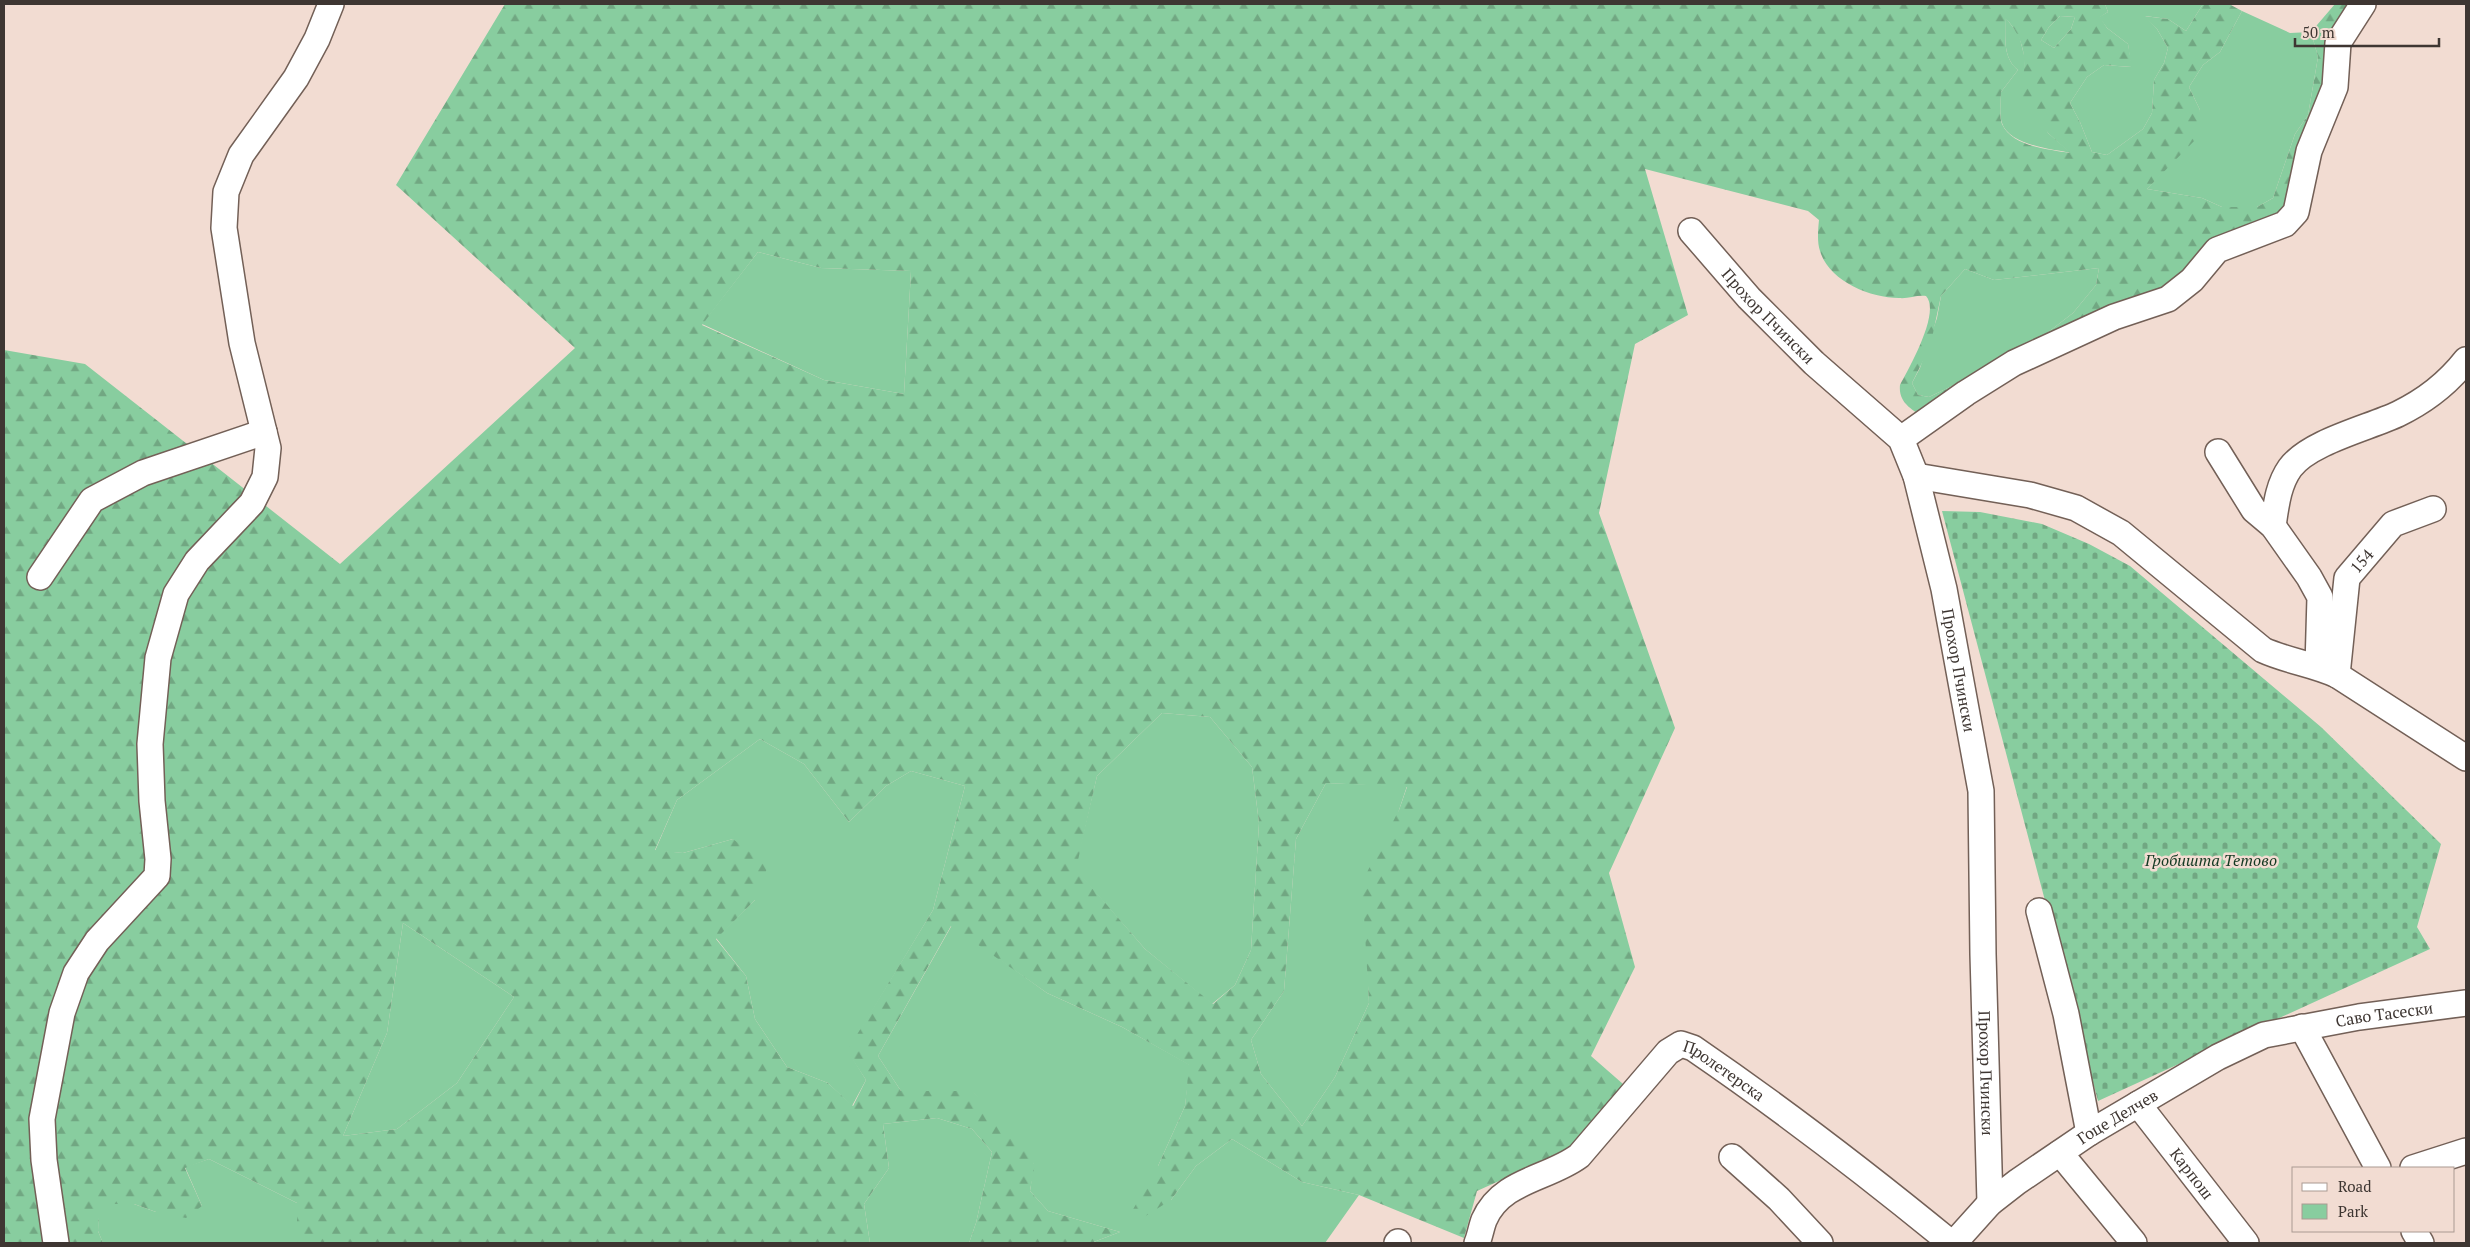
<svg xmlns="http://www.w3.org/2000/svg" width="2470" height="1247" viewBox="0 0 2470 1247" font-family="'PT Serif',serif">
	<style>
		.green { fill: #88cd9f }
		.forest { fill: url(#forest-firs); fill-rule: evenodd }
		.cemetery { fill: url(#cemetery-stones) }
		.lines { fill: none; stroke-linecap: round; stroke-linejoin: round }
		.minor-casing { stroke: #736057; stroke-width: 28 }
		.minor { stroke: #fff; stroke-width: 25 }
		.labels { text-anchor: middle; stroke-width: 5; stroke-linejoin: round; paint-order: stroke }
		.street-label { font-size: 16px; fill: #3e3632; stroke: #f2dcd2 }
		.park-label { font-size: 16px; font-style: italic; fill: #133922; stroke: #f2dcd2 }
	</style>
	<defs>
		<pattern id="forest-firs" width="22" height="20" patternUnits="userSpaceOnUse" patternTransform="scale(1.25)"><rect width="22" height="20" fill="#88cd9f"/><path d="M5 1l3.5 6h-7zM16 11l3.5 6h-7z" fill="#71a782"/></pattern>
		<pattern id="cemetery-stones" width="16" height="16" patternUnits="userSpaceOnUse" patternTransform="scale(1.25)"><rect width="16" height="16" fill="#88cd9f"/><path d="M2 7V4a2 2 0 0 1 4 0v3zM10 15v-3a2 2 0 0 1 4 0v3z" fill="#71a782"/></pattern>
	</defs>
	<rect width="100%" height="100%" fill="#f2dcd2"/>
	<g class="green">
		<path d="M2105,4H2203L2186,31L2168,19L2145,16L2157,29L2168,48L2164,63L2154,80L2152,113L2143,129L2107,155L2092,152L2080,122L2070,103L2087,77L2104,65L2131,67L2128,44L2107,28L2099,17L2108,12Z"/>
		<path d="M2242,11L2290,33L2311,32L2318,57L2308,115L2295,134L2273,198L2257,207H2222L2202,198L2147,189L2170,164L2200,110L2189,87L2203,65L2220,52Z"/>
		<path d="M2060,16L2075,17L2071,29L2054,48L2041,40L2049,27Z"/>
		<path d="M2005,17L2019,35L2025,59L2024,78L2048,133L2071,153C2051,149 2009,145 2002,123C1999,115 2001,101 2001,92L2018,70C2002,57 2006,37 2005,17Z"/>
		<path d="M758,252L821,268L911,271L904,394L824,380L702,324Z"/>
		<path d="M2099,268L2096,285L2073,313L2047,333L1981,368L1952,386L1929,397L1918,395L1912,383L1920,368L1937,318L1941,296L1965,269L1994,280Z"/>
		<path d="M1162,713L1210,717L1252,767L1259,823L1251,950L1235,985L1212,1004L1145,949L1075,869L1097,776Z"/>
		<path d="M760,739L804,764L849,822L886,786L911,771L965,786L933,910L848,1051L866,1080L852,1106L828,1083L787,1067L755,1019L746,976L716,938L755,900L733,839L683,853L655,851L677,800Z"/>
		<path d="M1326,783L1407,786L1399,810L1367,949L1369,1003L1335,1077L1302,1126L1261,1074L1251,1040L1284,991L1296,839Z"/>
		<path d="M403,923L514,997L457,1083L397,1129L343,1136L387,1033Z"/>
		<path d="M952,925L1047,993L1122,1027L1190,1065L1185,1106L1158,1166L1171,1200L1196,1166L1232,1139L1302,1182L1359,1195L1325,1243H1091L1120,1232L1048,1211L1030,1191L1034,1164L1006,1126L985,1106L973,1092L901,1091L878,1056Z"/>
		<path d="M937,1118L972,1129L992,1152L976,1223L969,1243H870L864,1204L889,1168L883,1124Z"/>
		<path d="M209,1159L297,1203V1243H103L98,1231L99,1204H134L156,1212L202,1206L185,1167Z"/>
	</g>
	<path class="forest" d="M505,4H2105L2108,12L2100,17L2107,28L2128,44L2132,67L2104,65L2087,77L2070,103L2080,122L2092,152L2107,155L2143,129L2152,113L2154,80L2164,63L2168,48L2157,29L2144,16L2168,19L2186,31L2203,4H2229L2242,11L2220,52L2203,65L2189,87L2200,110L2197,138L2147,189L2202,198L2222,207H2257L2273,198L2295,134L2308,115L2318,57L2311,32L2335,4H2363L2305,165L2274,230L2192,280L1926,419C1913,410 1898,403 1900,385C1909,368 1941,312 1926,296C1916,295 1908,299 1899,298C1870,298 1829,281 1820,251C1817,242 1818,230 1819,220L1808,211L1645,169L1688,315L1635,344L1599,513L1675,728L1609,873L1635,967L1591,1056L1631,1091L1569,1149L1477,1191L1464,1238L1359,1195L1302,1182L1232,1139L1196,1166L1171,1200L1120,1232L1091,1243H969L976,1223L992,1152L972,1129L937,1118L883,1124L889,1168L864,1204L870,1243H297V1203L209,1159L185,1168L202,1206L186,1218L156,1212L134,1204H100L98,1231L103,1243H4V350L85,364L340,564L575,348L396,185ZM2060,16L2075,17L2071,29L2054,48L2041,40L2049,27ZM2005,18C2025,37 2029,65 2019,91L2048,133L2070,153C2049,149 2012,147 2002,124C1999,116 2001,101 2001,92L2018,70C2002,57 2006,38 2005,18ZM758,252L821,268L911,271L904,394L824,380L702,325ZM2099,268L2096,285L2073,313L2047,333L1981,368L1952,386L1929,397L1918,395L1912,383L1930,347L1941,296L1965,269L1994,280ZM1162,713L1210,717L1252,767L1259,823L1251,950L1235,985L1213,1004L1145,949L1076,869L1097,776ZM760,739L804,764L849,822L886,786L911,771L965,786L933,910L847,1051L866,1080L853,1106L828,1083L787,1067L755,1019L746,976L716,939L755,900L768,866L733,839L683,853L655,850L677,800ZM1326,783L1407,787L1399,810L1362,882L1369,1003L1335,1077L1302,1126L1261,1074L1251,1040L1284,991L1296,839ZM403,923L514,997L457,1083L397,1129L343,1136L387,1033ZM951,926L1047,993L1122,1027L1189,1065L1185,1106L1158,1166L1120,1232L1048,1211L1030,1191C1031,1183 1035,1172 1034,1164C1033,1144 987,1109 973,1091H901L878,1056Z"/>
	<path class="cemetery" d="M1942,511L1980,512L2042,524L2089,544L2130,566L2321,727L2441,844L2417,927L2430,949L2098,1101Z"/>
	<g class="lines">
		<g class="minor-casing">
			<g id="minor">
				<path id="s1" d="M1691,231L1749,298L1814,363L1901,439L1916,476L1944,589L1981,791L1983,954L1990,1203"/>
				<path d="M1901,439L1966,393L2014,363L2114,317L2168,299L2192,280L2217,250L2285,224L2296,212L2309,151L2335,87L2338,43L2363,4"/>
				<path d="M2218,452L2254,510L2273,526L2309,577L2320,597L2318,666"/>
				<path d="M1916,476L2030,495L2076,508L2121,533L2263,650C2287,661 2313,664 2337,675L2466,758"/>
				<path d="M2273,526C2276,506 2278,485 2290,468C2309,442 2368,428 2398,414C2425,401 2448,383 2466,360"/>
				<path d="M40,577L92,500L143,473L264,432"/>
				<path id="s2" d="M2337,675L2347,578L2393,524L2433,509"/>
				<path d="M2039,911L2066,1014L2089,1133"/>
				<path d="M2302,1027L2378,1168"/>
				<path id="s3" d="M2138,1104L2246,1243"/>
				<path d="M2060,1153L2134,1243"/>
				<path d="M1732,1157L1779,1199L1820,1243"/>
				<path d="M2413,1168L2466,1151"/>
				<path d="M2414,1231L2421,1243"/>
				<path d="M56,1243L44,1160L42,1119L62,1013L76,973L97,941L157,876L158,859L152,801L150,744L158,658L176,594L197,561L252,503L265,477L268,448L242,343L224,228L226,192L241,155L296,78L317,39L331,4"/>
				<path d="M1397,1243L1398,1242"/>
				<path id="s4" d="M1477,1243C1480,1236 1481,1228 1484,1220C1501,1180 1548,1179 1579,1156L1668,1052L1681,1044L1693,1048C1782,1109 1868,1175 1951,1243"/>
				<path id="s5" d="M1954,1243L1990,1203L2017,1182L2089,1133L2218,1057L2264,1035L2359,1017L2466,1003"/>
			</g>
		</g>
		<use href="#minor" class="minor"/>
	</g>
	<g class="labels">
		<g class="street-label">
			<text dy="6" stroke="none"><textPath href="#s1" startOffset="115">Прохор Пчински</textPath></text>
			<text dy="6" stroke="none"><textPath href="#s2" startOffset="120">154</textPath></text>
			<text dy="6" stroke="none"><textPath href="#s1" startOffset="535">Прохор Пчински</textPath></text>
			<text dy="6" stroke="none"><textPath href="#s5" startOffset="498">Саво Тасески</textPath></text>
			<text dy="6" stroke="none"><textPath href="#s4" startOffset="344">Пролетерска</textPath></text>
			<text dy="6" stroke="none"><textPath href="#s1" startOffset="940">Прохор Пчински</textPath></text>
			<text dy="6" stroke="none"><textPath href="#s5" startOffset="208">Гоце Делчев</textPath></text>
			<text dy="6" stroke="none"><textPath href="#s3" startOffset="88">Карпош</textPath></text>
		</g>
		<g class="park-label">
			<text x="2211" y="866">Гробишта Тетово</text>
		</g>
	</g>
	<rect width="2470" height="1247" fill="none" stroke="#3e3632" stroke-width="10"/>
	<rect x="2292" y="1167" width="162" height="65" fill="#f2dcd2" stroke="#aa9a92"/>
	<rect x="2302" y="1183" width="25" height="8" fill="#ffffff" stroke="#aa9a92"/>
	<text x="2338" y="1192" font-size="15" fill="#3e3632">Road</text>
	<rect x="2302" y="1204" width="25" height="15" fill="#88cd9f" stroke="#aa9a92"/>
	<text x="2338" y="1217" font-size="15" fill="#3e3632">Park</text>
	<path d="M2295 38v8h144v-8" fill="none" stroke="#3e3632" stroke-width="2.5"/>
	<text x="2302" y="38" font-size="15" fill="#3e3632" stroke="#f2dcd2" stroke-width="4" paint-order="stroke">50 m</text>
</svg>
